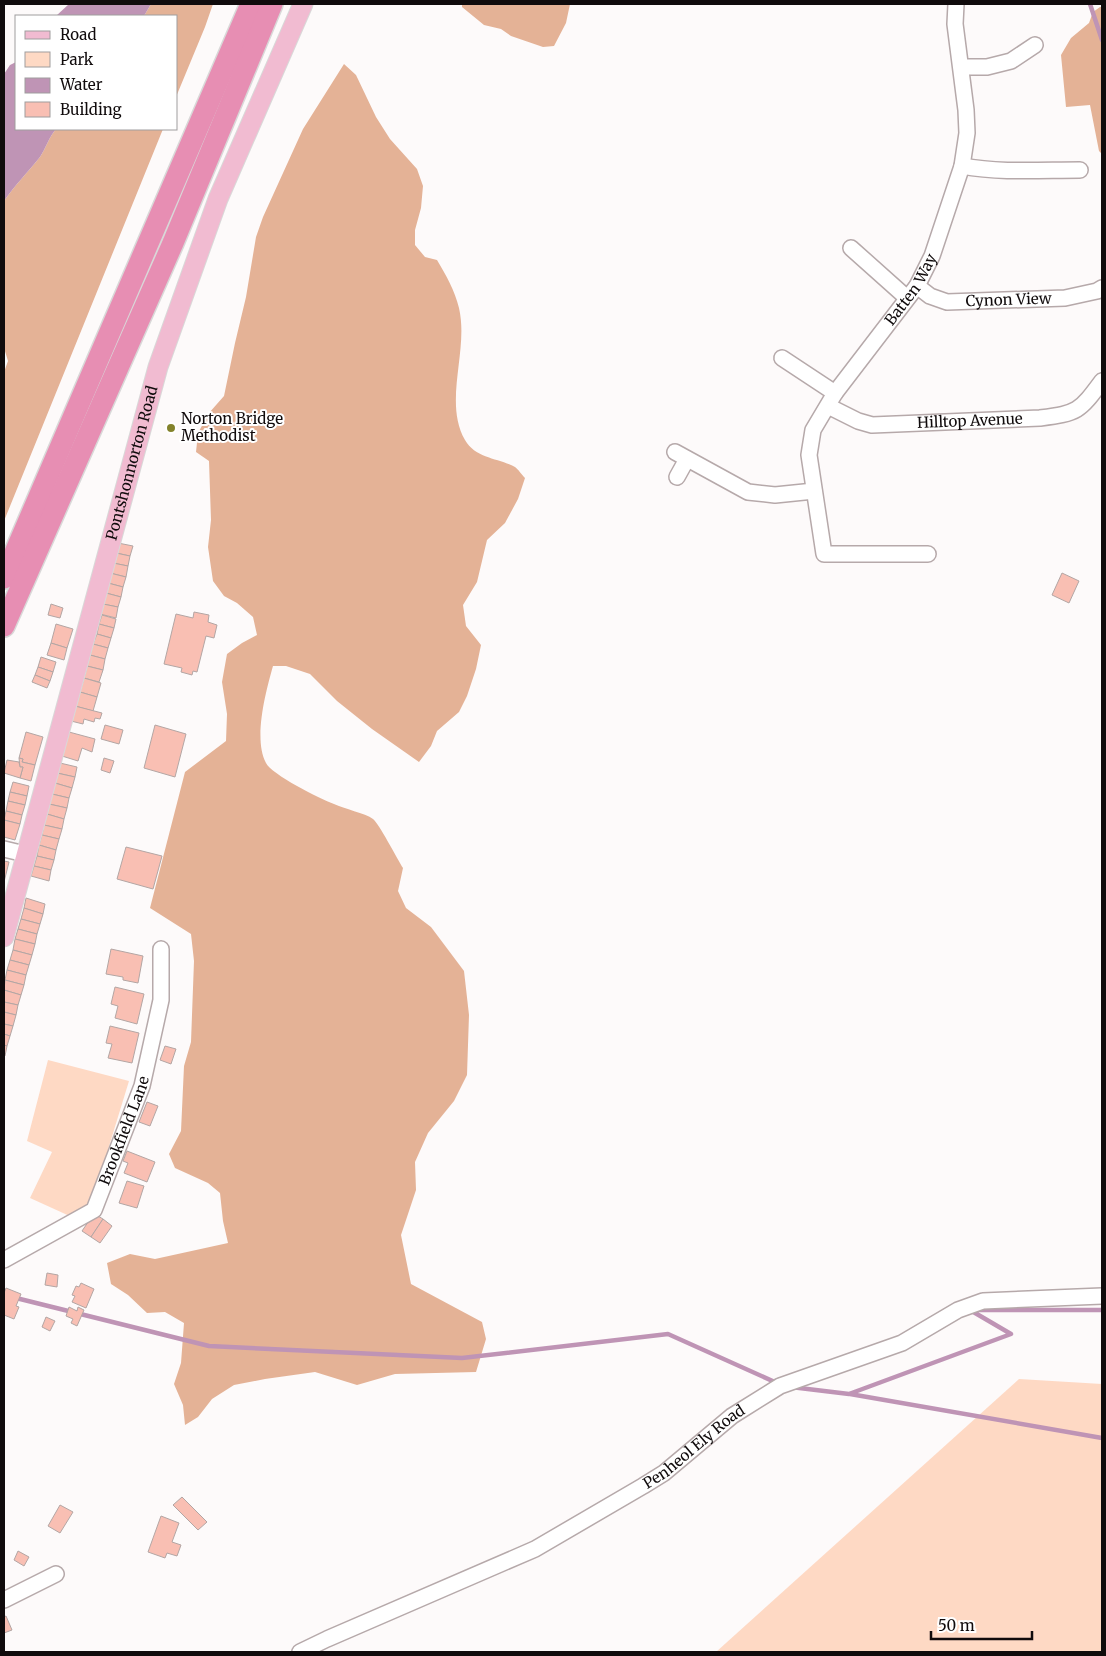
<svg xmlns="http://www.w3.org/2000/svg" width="1106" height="1656" viewBox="0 0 1106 1656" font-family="Merriweather,serif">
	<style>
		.green { fill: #fed9c4 }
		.forest { fill: #e4b296 }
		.water { fill: #bf94b5 }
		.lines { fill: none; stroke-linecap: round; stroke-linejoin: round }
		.stream { stroke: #bf94b5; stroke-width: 4.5 }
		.building { fill: #f9bfb3; stroke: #b3a6a4 }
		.minor-casing { stroke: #b6a9aa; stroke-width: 18 }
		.major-casing { stroke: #d9d8d8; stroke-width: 21 }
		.highway-casing { stroke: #d9d8d8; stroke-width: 24 }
		.minor { stroke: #fff; stroke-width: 15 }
		.major { stroke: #f1bbd1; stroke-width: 19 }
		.highway { stroke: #e78eb3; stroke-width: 21 }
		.poi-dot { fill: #83822b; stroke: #fff; stroke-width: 2 }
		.labels { text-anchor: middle; stroke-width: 4; stroke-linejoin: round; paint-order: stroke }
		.street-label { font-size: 15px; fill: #100b0c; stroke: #fff }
		.poi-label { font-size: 15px; fill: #100b0c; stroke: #fff; text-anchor: start }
	</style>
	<rect width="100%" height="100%" fill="#fdfafa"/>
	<g class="green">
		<path d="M48,1060L129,1081L91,1205L74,1218L30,1198L52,1152L27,1141Z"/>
		<path d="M1019,1379L1102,1384V1652H716Z"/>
	</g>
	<g class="forest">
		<path d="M151,4H213L205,27L176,97V16H144Z"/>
		<path d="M462,4H570L566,23L554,46L543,47L511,36L501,29L484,25L462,7Z"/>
		<path d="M1100,7H1102V154L1099,151L1090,105L1066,107L1061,55L1071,38L1089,23L1093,12Z"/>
		<path d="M344,64L356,75L376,117L390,139L417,169L423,186L421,208L415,230V245L425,257L437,260C446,275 455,291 459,308C469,351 443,401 465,440C476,459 499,458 515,467C518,469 522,475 525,478L518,499L505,523L487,540L477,582L463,605L466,626L481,645L476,669L467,696L459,712L437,731L431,746L419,762L372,729L337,701L310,674L286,666H273C266,691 253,739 266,763C271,774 320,799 334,804C344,809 365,813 373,819C378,822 398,860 403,868L398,891L406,908L431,927L464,971L469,1015L467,1075L454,1101L428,1133L415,1162L416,1190L401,1235L411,1284L482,1322L486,1339L476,1372L395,1374L357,1385L315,1372L265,1379L234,1385L212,1399L198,1417L185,1425L183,1405L174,1384L181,1363L184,1323L165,1312L147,1313L128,1295L111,1284L107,1263L130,1254L155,1259L228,1243L223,1221L220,1193L208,1183L175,1168L169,1154L181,1131L184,1066L191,1042L194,961L191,934L150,908L185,772L226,741L227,714L222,682L227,654L242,643L257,635L253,617L237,603L224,596L213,581L208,547L211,520L209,461L196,452L198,433L209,413L224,396L235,343L246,297L256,237L263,217L303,129Z"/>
		<path d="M56,129H163L4,521V372L8,361L4,348V201C15,185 28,172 40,157C46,148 49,137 56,129Z"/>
	</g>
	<g class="water">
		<path d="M69,4H151L144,16H56Z"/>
		<path d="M16,62V129H56C49,137 46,148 40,157C28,172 15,185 4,201V74L10,65Z"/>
	</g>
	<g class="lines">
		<g class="stream">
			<path d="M1090,4L1102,40"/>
			<path d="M4,1295L209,1346L462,1358L668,1334L777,1383"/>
			<path d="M791,1387L849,1394L1011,1334L970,1310H1102"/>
			<path d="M850,1394L1102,1438"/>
		</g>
	</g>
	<g class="building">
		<path d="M118,543L133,546L130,556L116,553Z"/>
		<path d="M116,553L130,556L128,566L113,563Z"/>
		<path d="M113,563L128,566L126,577L110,573Z"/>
		<path d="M110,573L126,577L123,587L108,583Z"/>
		<path d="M1062,573L1079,581L1069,603L1052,595Z"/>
		<path d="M108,583L123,587L121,597L106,593Z"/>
		<path d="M106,593L121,597L118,607L103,604Z"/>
		<path d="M51,604L63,608L60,618L48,615Z"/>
		<path d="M103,604L118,607L116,618L100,614Z"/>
		<path d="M194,612L209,615L208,622L217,625L214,638L206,636L197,672L193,671L192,675L181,672L182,668L164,664L176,614L193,618Z"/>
		<path d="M102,615L116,619L114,628L99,624Z"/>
		<path d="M56,624L73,629L67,648L51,643Z"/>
		<path d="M99,624L114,628L111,638L97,634Z"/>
		<path d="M97,634L111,638L108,648L93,644Z"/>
		<path d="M51,643L67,648L64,660L47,655Z"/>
		<path d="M93,644L108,648L105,659L90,655Z"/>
		<path d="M90,655L105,659L103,670L87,666Z"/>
		<path d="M41,657L56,662L53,672L38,667Z"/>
		<path d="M87,666L103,670L99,682L84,678Z"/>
		<path d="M38,667L53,672L50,681L35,675Z"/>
		<path d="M35,675L50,681L47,688L32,682Z"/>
		<path d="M84,678L101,683L97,697L80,692Z"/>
		<path d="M80,692L97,697L93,711L75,706Z"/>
		<path d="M75,706L102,713L100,719L95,718L94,722L84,719L83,724L71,721Z"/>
		<path d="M105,725L123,730L119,744L101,739Z"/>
		<path d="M155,725L186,734L175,777L144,768Z"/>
		<path d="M26,732L43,737L35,765L22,762L23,759L19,758Z"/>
		<path d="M69,732L95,739L92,752L82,748L78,761L62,756Z"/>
		<path d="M19,758L23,759L22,762L35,765L31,781L20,778L23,767H20Z"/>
		<path d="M104,758L114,761L110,773L101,770Z"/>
		<path d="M7,760L19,762L20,767H23L20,778L4,773Z"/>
		<path d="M60,763L77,767L75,777L57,773Z"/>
		<path d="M57,773L75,777L72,788L55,783Z"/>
		<path d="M13,782L29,786L27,796L10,792Z"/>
		<path d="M55,783L72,788L69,798L52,794Z"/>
		<path d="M10,792L27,796L25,805L8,801Z"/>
		<path d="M52,794L69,798L67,808L49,804Z"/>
		<path d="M8,801L25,805L22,815L6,811Z"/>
		<path d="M49,804L67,808L64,819L47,814Z"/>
		<path d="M6,811L22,815L20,824L4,820Z"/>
		<path d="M47,814L64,819L62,829L44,825Z"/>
		<path d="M4,820L20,824L15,840L4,837Z"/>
		<path d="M44,825L62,829L59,839L42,835Z"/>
		<path d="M42,835L59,839L56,850L39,845Z"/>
		<path d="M39,845L56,850L54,860L37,856Z"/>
		<path d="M126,847L162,856L153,889L117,879Z"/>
		<path d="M37,856L54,860L51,870L34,866Z"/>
		<path d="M4,861L9,862L4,882Z"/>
		<path d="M34,866L51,870L49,881L31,876Z"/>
		<path d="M26,898L45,904L43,914L24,908Z"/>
		<path d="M24,908L43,914L40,924L21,919Z"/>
		<path d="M21,919L40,924L37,934L18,929Z"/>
		<path d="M18,929L37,934L35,944L15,939Z"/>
		<path d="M15,939L35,944L32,955L13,950Z"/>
		<path d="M111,949L143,956L138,983L123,980V977L106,974Z"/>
		<path d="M13,950L32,955L29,965L10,960Z"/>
		<path d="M10,960L29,965L26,975L7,970Z"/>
		<path d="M7,970L26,975L24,985L5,980Z"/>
		<path d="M5,980L24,985L21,995L4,990Z"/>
		<path d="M115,987L144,994L137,1024L115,1018L118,1006L111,1004Z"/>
		<path d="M4,990L21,995L18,1005L4,1002Z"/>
		<path d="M4,1002L18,1005L16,1015L4,1012Z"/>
		<path d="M4,1012L16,1015L13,1026L4,1024Z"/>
		<path d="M4,1024L13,1026L10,1036L4,1034Z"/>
		<path d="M110,1026L139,1033L132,1063L108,1058L112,1044L106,1043Z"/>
		<path d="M4,1034L10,1036L7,1046L4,1045Z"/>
		<path d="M4,1045L7,1046L5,1056H4Z"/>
		<path d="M165,1046L176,1049L171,1064L160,1060Z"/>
		<path d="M147,1102L158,1106L150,1126L139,1122Z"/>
		<path d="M127,1151L155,1162L147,1182L124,1173L128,1163L123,1161Z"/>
		<path d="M127,1181L144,1186L137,1208L119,1203Z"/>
		<path d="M97,1209L102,1212L98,1216L103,1219L91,1237L82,1231Z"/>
		<path d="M103,1219L112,1226L100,1243L91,1237Z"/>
		<path d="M47,1273L58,1275L57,1287L45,1285Z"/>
		<path d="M81,1283L94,1289L86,1308L72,1302L75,1296L72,1295L76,1286L79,1287Z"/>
		<path d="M6,1288L21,1294L16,1306L19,1307L14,1319L4,1315V1293Z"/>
		<path d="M69,1307L77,1311L78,1307L84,1310L77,1326L71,1323L73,1319L66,1316Z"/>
		<path d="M46,1317L55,1321L50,1331L42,1327Z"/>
		<path d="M182,1497L207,1522L198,1530L173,1505Z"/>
		<path d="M60,1505L73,1512L60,1533L48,1526Z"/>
		<path d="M161,1516L179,1523L172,1542L181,1545L177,1556L167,1553L165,1558L148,1552Z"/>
		<path d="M18,1551L29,1557L24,1566L14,1560Z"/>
		<path d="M6,1616L12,1630L4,1633V1617Z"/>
	</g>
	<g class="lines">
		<g class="minor-casing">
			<g id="minor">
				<path d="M962,67H987L1011,61L1035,45"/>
				<path d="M962,166C1001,173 1041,170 1080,170"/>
				<path d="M851,248L907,298"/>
				<path id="s1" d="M917,286L930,296L947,302L1065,298L1097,291L1102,288"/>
				<path d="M782,358L835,393"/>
				<path id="s2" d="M828,406L858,421L872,425L1040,418C1078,413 1079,412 1102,381"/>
				<path d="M675,452L748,492L775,495L814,491"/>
				<path d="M677,477L687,459"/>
				<path id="s3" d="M928,554H824L809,455L813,430L835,393L917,286L932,256L962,166L967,133L966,110L955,24L956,4"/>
				<path d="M4,849L25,854"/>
				<path id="s4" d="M4,1260L94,1210L142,1086L161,1000V949"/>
				<path d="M4,1600L56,1574"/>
				<path id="s5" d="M300,1652L327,1639L535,1549L643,1486L664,1473L732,1416L780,1386L902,1343L958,1310L983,1301L1102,1296"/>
			</g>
		</g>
		<g class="major-casing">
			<g id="major">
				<path id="s6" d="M4,937L158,367L218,199L303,4"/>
			</g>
		</g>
		<g class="highway-casing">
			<g id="highway">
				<path d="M4,578L251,4"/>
				<path d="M4,626L173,243L272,4"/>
			</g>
		</g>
		<use href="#minor" class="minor"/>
		<use href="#major" class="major"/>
		<use href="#highway" class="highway"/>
	</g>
	<circle class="poi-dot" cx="171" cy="428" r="5"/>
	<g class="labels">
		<g class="street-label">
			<text dy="5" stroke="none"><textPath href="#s3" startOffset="401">Batten Way</textPath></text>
			<text dy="5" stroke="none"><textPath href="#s1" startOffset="96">Cynon View</textPath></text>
			<text dy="5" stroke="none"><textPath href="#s2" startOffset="146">Hilltop Avenue</textPath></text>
			<text dy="5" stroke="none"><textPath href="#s6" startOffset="491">Pontshonnorton Road</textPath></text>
			<text dy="5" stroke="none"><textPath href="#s4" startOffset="188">Brookfield Lane</textPath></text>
			<text dy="5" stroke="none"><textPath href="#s5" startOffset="446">Penheol Ely Road</textPath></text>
		</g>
		<g class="poi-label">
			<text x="181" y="424">Norton Bridge<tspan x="181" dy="17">Methodist</tspan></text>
		</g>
	</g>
	<rect width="1106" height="1656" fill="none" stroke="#100b0c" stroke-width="10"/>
	<rect x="15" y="15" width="162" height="115" fill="#ffffff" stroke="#9f9d9e"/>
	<rect x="25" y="31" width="25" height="8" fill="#f1bbd1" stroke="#9f9d9e"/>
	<text x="60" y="40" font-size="15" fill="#100b0c">Road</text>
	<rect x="25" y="52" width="25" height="15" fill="#fed9c4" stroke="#9f9d9e"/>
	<text x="60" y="65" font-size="15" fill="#100b0c">Park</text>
	<rect x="25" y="78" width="25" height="15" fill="#bf94b5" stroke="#9f9d9e"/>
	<text x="60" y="90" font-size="15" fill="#100b0c">Water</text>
	<rect x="25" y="102" width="25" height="15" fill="#f9bfb3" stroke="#9f9d9e"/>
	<text x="60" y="115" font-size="15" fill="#100b0c">Building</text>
	<path d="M931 1631v8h101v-8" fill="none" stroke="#100b0c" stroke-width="2.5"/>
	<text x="938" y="1631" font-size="15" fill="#100b0c" stroke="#ffffff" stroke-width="4" paint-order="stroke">50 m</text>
</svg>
